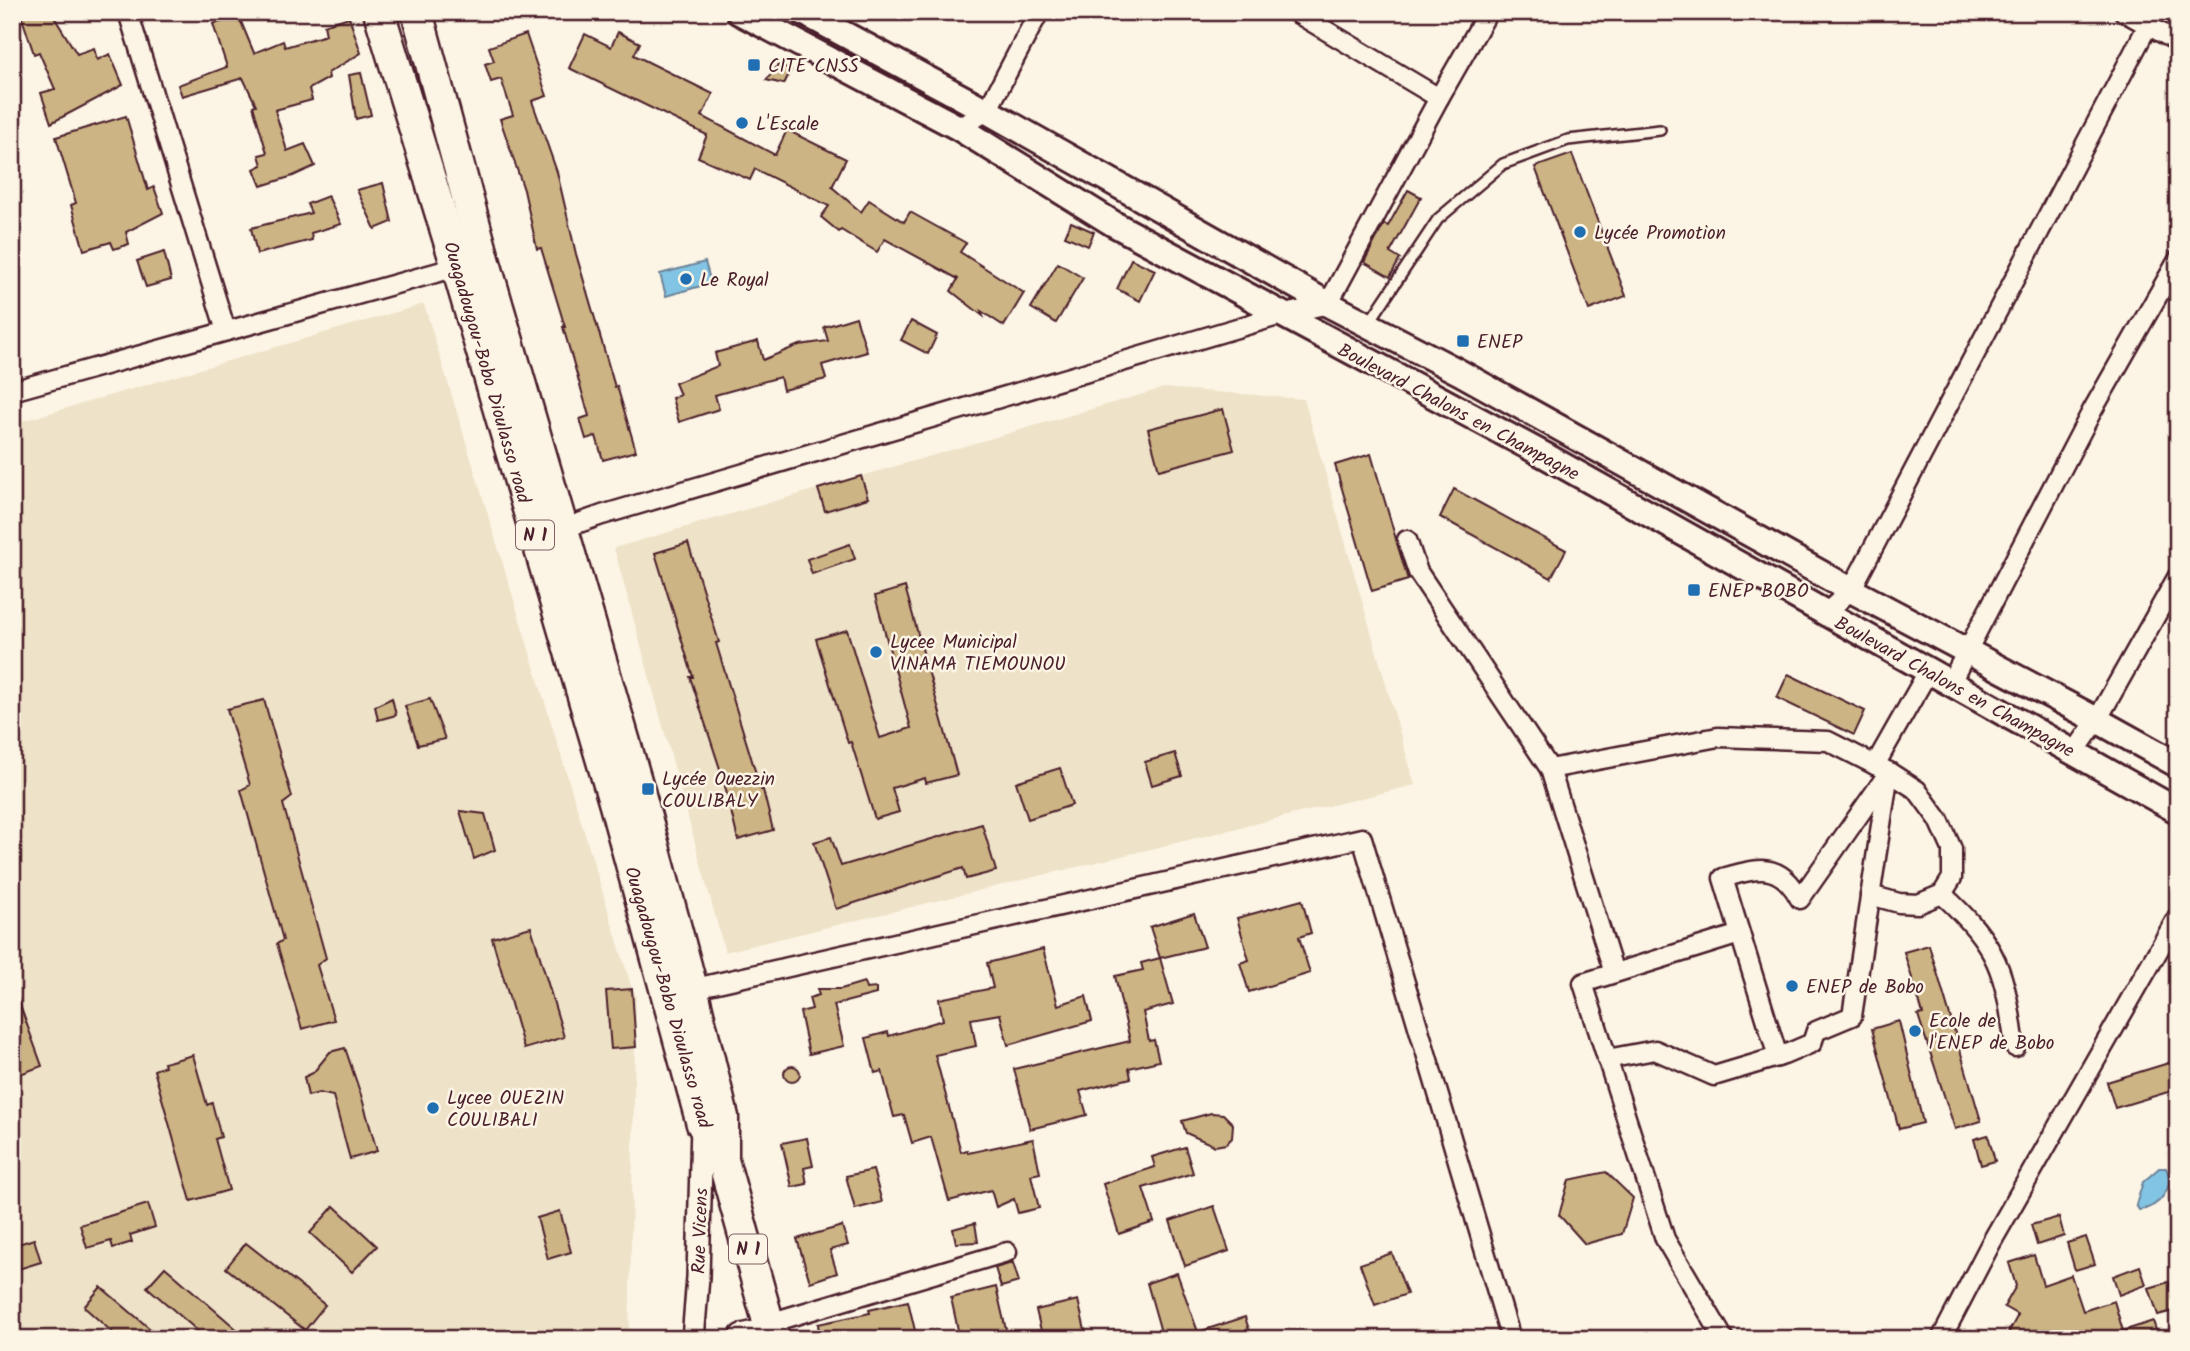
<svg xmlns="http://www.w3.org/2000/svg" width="2190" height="1351" viewBox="0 0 2190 1351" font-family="Kalam,sans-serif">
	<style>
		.built { fill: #eee2c8 }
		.water { fill: #82c4e3; stroke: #6c8299; stroke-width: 2 }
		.building { fill: #ccb484; stroke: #4a1f2b; stroke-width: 2 }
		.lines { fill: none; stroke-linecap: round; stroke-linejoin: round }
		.service-casing { stroke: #4a1f2b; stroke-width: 14 }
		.minor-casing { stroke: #4a1f2b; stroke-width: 23 }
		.tertiary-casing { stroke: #4a1f2b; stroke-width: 26 }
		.secondary-casing { stroke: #4a1f2b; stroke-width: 30 }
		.trunk-casing { stroke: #4a1f2b; stroke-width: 35 }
		.service { stroke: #fcf5e5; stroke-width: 9 }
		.minor { stroke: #fcf5e5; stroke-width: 18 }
		.tertiary { stroke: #fcf5e5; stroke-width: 21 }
		.secondary { stroke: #fcf5e5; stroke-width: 24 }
		.trunk { stroke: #fcf5e5; stroke-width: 30 }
		.poi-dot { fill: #1f6fb2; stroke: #fcf5e5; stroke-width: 2.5 }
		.labels { text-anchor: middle; stroke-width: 5; stroke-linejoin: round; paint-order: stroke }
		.shield { fill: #fcf5e5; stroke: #7f5f63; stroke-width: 2 }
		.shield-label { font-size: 18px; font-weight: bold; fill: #4a1f2b }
		.poi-label { font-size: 19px; fill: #4a1f2b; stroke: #fcf5e5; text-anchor: start }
		.street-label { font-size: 19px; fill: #4a1f2b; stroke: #fcf5e5 }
	</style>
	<rect width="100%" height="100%" fill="#fcf5e5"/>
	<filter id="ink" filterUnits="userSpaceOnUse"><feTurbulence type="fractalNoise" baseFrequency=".0143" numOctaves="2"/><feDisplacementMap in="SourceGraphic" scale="14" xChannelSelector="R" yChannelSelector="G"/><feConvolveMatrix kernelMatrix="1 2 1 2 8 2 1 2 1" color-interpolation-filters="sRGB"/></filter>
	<g filter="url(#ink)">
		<g class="built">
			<path d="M424,304L632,989L636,995L629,1339H12V424Z"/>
			<path d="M1164,388L1304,399L1415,785L725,952L614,548Z"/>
		</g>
		<g class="water">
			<path d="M705,262L711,283L666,296L660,274Z"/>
			<path d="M2159,1168H2166C2176,1187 2159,1208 2139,1210L2136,1205L2143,1182Z"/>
		</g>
		<g class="building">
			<path d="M20,12H51L77,54L94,48L97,60L110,54L123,85L51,123L41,93L55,89L39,52L34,54Z"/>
			<path d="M239,17L254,53L283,41L285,47L326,35L324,25L349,17L361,53L328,73L329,78L309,89L312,100L275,110L287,151L305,144L315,166L293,176L261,186L254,169L262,165L259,155L267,153L253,106L256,105L243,78L182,96L178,85L227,67L213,24Z"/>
			<path d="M618,32L640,43L634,55L713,94L702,116L775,155L787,130L846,159L832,187L861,212L869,200L904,222L910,212L966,243L960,252L1024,293L1004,326L981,311L983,316L951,291L958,279L885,239L877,252L841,230L839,232L821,217L829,206L755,169L750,180L698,157L707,135L569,68L585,34L611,47Z"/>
			<path d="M526,34L547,96L532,101L557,172L576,254L615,387L617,386L636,451L603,460L596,436L586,439L580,419L589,416L563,327H565L541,248L537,249L524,190L500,119L513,115L501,79L491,82L485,64L494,61L489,47Z"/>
			<path d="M779,64L791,70L784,84L766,80Z"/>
			<path d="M361,73L371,115L356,119L349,75Z"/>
			<path d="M126,116L148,190L154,187L163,213L126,232L129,244L114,249L111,242L84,250L71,205L76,203L56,137Z"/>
			<path d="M1572,154L1626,296L1589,310L1535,167Z"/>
			<path d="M383,183L392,222L375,229L357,190Z"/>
			<path d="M1408,190L1421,197L1390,253L1400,259L1390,277L1364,262L1384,224L1388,226Z"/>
			<path d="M328,196L341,224L311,233L312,240L257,254L251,228L311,213L307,204Z"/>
			<path d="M1071,222L1094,232L1088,246L1065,236Z"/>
			<path d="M164,252L171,280L146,287L137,261Z"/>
			<path d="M1131,259L1155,270L1140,301L1117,289Z"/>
			<path d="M1058,263L1083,278L1056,323L1031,308Z"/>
			<path d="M856,317L867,352L822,365L826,379L783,390L780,377L715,395L719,409L679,422L672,398L680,395L675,383L718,366L715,353L758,341L763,360L799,345L828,341L824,327Z"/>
			<path d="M911,321L937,335L928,354L901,340Z"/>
			<path d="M1223,409L1234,450L1159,470L1148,429Z"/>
			<path d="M1371,454L1408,580L1372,591L1335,465Z"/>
			<path d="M861,476L868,498L825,511L818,489Z"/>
			<path d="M1454,489L1566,550L1551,578L1440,517Z"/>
			<path d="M688,543L719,642L716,643L761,790H763L773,830L738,840L723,778L690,677H693L655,553Z"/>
			<path d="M850,544L855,559L812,574L807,559Z"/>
			<path d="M905,587L957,775L926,783L925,778L892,788L899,812L875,819L851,742L848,743L816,639L847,630L880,738L911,728L875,596Z"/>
			<path d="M1788,674L1865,711L1854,735L1777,698Z"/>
			<path d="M392,698L396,715L378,720L375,706Z"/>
			<path d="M430,699L445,739L418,745L405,706Z"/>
			<path d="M264,700L292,797L283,804L326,958L317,965L334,1020L302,1029L277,944L283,940L241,790L250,785L227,709Z"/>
			<path d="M1175,753L1182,776L1152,785L1145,762Z"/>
			<path d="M1060,768L1072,805L1028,819L1016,782Z"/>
			<path d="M460,811L485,814L495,850L474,859Z"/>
			<path d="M982,824L996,871L966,879L963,868L836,909L814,842L831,837L841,866Z"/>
			<path d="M1302,900L1311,933L1299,937L1310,973L1249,992L1240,963L1249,960L1237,918Z"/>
			<path d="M1194,913L1205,947L1160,958L1150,927Z"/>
			<path d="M531,927L564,1037L524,1049L492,938Z"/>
			<path d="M1929,945L1981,1121L1955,1129L1918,1015L1923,1014L1904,952Z"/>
			<path d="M1043,949L1058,1005L1086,996L1092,1021L1008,1045L1000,1014L971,1019L976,1046L935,1055L961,1152L967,1150L968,1153L1033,1139L1040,1173L1031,1175L1039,1208L1018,1213L1014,1199L996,1207L991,1190L949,1201L931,1137L912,1143L904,1115L894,1117L882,1071L875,1073L866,1038L888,1032L889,1036L943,1020L939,999L993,988L987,963Z"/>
			<path d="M1160,958L1173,1004L1143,1012L1149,1041L1154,1040L1159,1061L1129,1068L1131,1078L1080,1091L1087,1115L1030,1129L1014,1069L1130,1041L1115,976L1143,970L1141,963Z"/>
			<path d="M864,982L866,989L876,988V994L834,1005L844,1046L809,1054L800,1012L812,1009L809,998L819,995L817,989H841Z"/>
			<path d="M12,989H14L42,1066L12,1077Z"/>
			<path d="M632,989L636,1047L611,1049L606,991Z"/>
			<path d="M1899,1021L1923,1123L1899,1129L1872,1029Z"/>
			<path d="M345,1048L361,1095L377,1151L350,1159L333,1096L319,1093L308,1096L304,1077L313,1073L330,1052Z"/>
			<path d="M193,1055L207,1105L212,1103L221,1137L215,1139L229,1190L191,1201L154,1070L165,1066L164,1063Z"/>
			<path d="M2175,1061L2178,1069V1089L2115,1108L2107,1082Z"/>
			<circle cx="792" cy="1074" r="8"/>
			<path d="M1211,1113L1223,1114L1233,1124L1232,1138L1226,1144L1215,1146L1186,1133L1182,1121Z"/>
			<path d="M1988,1135L1995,1161L1981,1165L1974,1139Z"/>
			<path d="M807,1138L813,1166L804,1168L807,1184L792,1187L782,1143Z"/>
			<path d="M1185,1147L1193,1173L1143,1188L1154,1222L1119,1234L1103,1184L1155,1167L1152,1157Z"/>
			<path d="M873,1170L882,1202L855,1209L846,1176Z"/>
			<path d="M1606,1172L1633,1198L1622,1234L1585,1244L1559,1215L1569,1180Z"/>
			<path d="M148,1204L155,1227L130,1235L132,1242L113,1248L111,1241L87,1248L80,1225Z"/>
			<path d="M334,1206L377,1246L352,1272L310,1233Z"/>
			<path d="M1214,1206L1229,1251L1185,1266L1170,1221Z"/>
			<path d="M560,1211L571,1252L548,1259L537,1218Z"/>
			<path d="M2059,1217L2064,1236L2037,1245L2031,1225Z"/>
			<path d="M975,1223L978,1242L956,1243L953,1229Z"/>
			<path d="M842,1226L848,1245L830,1250L837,1273L810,1282L797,1239Z"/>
			<path d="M2086,1237L2095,1264L2075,1270L2067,1243Z"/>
			<path d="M34,1239L41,1262L12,1271V1246Z"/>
			<path d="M246,1243L325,1305L305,1330L226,1268Z"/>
			<path d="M1392,1253L1407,1294L1375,1305L1360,1264Z"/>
			<path d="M2034,1255L2043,1285L2071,1275L2083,1311L2114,1301L2123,1331L2153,1321L2159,1339H2005L2018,1315L2004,1307L2016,1286L2009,1263Z"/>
			<path d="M1013,1263L1019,1282L1001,1287L995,1268Z"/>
			<path d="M2140,1266L2146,1285L2119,1295L2113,1276Z"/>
			<path d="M165,1267L248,1339H207L147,1287Z"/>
			<path d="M1177,1273L1198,1332L1245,1317L1252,1339H1163L1147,1283Z"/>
			<path d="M2169,1282L2177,1310L2158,1315L2149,1288Z"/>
			<path d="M101,1287L162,1339H120L84,1307Z"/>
			<path d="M996,1287L1007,1334L987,1339H960L951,1298Z"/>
			<path d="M1078,1300L1087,1339H1043L1036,1310Z"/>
			<path d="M908,1301L917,1339H820L818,1324L870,1313L869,1310Z"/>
		</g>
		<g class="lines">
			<g class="service-casing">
				<path id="service" d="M1369,323L1438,219L1503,164L1568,140L1660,130"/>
			</g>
			<g class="minor-casing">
				<g id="minor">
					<path d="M128,12L226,331"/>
					<path d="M1295,12L1439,98"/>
					<path d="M2124,12L2178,42"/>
					<path d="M959,128L987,111L1039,12"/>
					<path d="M12,391L464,265"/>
					<path d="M556,531L602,515L1281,315L1328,304L1439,98L1488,12"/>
					<path d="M1407,540L1418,572L1550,769L1614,973"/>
					<path d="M1826,613L1851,590L2148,25"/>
					<path d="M1951,682L2092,411L2178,260"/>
					<path d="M2074,753L2097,720L2178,576"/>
					<path d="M1875,765L1929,670"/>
					<path d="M1550,769L1718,737L1828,741L1889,772L1917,790L1939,820L1952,849V878L1942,894L1918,904L1899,903L1870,895"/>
					<path d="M1942,894C1999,946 2005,972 2015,1047"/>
					<path d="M686,990L1362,838L1511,1339"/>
					<path d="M1778,1057L1723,878C1758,868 1780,861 1800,899L1887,775"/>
					<path d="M1607,1059L1655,1050L1714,1076L1784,1055L1812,1043L1816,1031L1852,1016L1889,772"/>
					<path d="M769,1323L1007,1252"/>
					<path d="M1724,1339L1665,1239L1583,983L1740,934"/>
					<path d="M1941,1339L1991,1243L2178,916"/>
				</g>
			</g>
			<g class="tertiary-casing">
				<path id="tertiary" d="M693,1339L698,1277L702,1124"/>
			</g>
			<g class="secondary-casing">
				<g id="secondary">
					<path d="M739,12L959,128L1114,224L1546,456L2178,811"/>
					<path d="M803,12L987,111L1328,304L1459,372L1851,590L2097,720L2178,765"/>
				</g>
			</g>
			<g class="trunk-casing">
				<g id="trunk">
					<path d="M379,12L457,267L615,805L702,1124L723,1160L773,1339"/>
					<path d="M417,12L484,259L639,791L692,988L723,1117V1160"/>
					<path d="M744,1339L772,1333"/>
				</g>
			</g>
			<use href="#service" class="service"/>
			<use href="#minor" class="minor"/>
			<use href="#tertiary" class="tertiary"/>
			<use href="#secondary" class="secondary"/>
			<use href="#trunk" class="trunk"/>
		</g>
	</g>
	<g class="poi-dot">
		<rect x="747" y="58" width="14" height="14" rx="3.5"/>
		<circle cx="742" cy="123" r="7"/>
		<circle cx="1580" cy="232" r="7"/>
		<circle cx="686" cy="279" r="7"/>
		<rect x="1456" y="334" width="14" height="14" rx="3.5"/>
		<rect x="1687" y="583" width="14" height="14" rx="3.5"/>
		<circle cx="876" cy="652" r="7"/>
		<rect x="641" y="782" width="14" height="14" rx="3.5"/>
		<circle cx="1792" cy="986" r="7"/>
		<circle cx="1915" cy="1031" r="7"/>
		<circle cx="433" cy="1108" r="7"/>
	</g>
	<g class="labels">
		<g class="shield">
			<rect x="516" y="520.5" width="38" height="29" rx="5"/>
			<rect x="729" y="1234.5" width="38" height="29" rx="5"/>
		</g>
		<g class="shield-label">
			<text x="535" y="541">N 1</text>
			<text x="748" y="1255">N 1</text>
		</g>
		<g class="poi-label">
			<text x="768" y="72">CITE CNSS</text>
			<text x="756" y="130">L'Escale</text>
			<text x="1594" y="239">Lycée Promotion</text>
			<text x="700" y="286">Le Royal</text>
			<text x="1477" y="348">ENEP</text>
			<text x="1708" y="597">ENEP BOBO</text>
			<text x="890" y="648">Lycee Municipal<tspan x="890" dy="22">VINAMA TIEMOUNOU</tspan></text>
			<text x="662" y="785">Lycée Ouezzin<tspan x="662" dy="22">COULIBALY</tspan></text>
			<text x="1806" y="993">ENEP de Bobo</text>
			<text x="1929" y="1027">Ecole de<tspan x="1929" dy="22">l'ENEP de Bobo</tspan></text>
			<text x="447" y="1104">Lycee OUEZIN<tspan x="447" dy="22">COULIBALI</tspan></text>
		</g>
		<g class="street-label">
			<text transform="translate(488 372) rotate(74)" y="7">Ouagadougou-Bobo Dioulasso road</text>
			<text transform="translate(1459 411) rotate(28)" y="7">Boulevard Chalons en Champagne</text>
			<text transform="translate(1955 686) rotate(29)" y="7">Boulevard Chalons en Champagne</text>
			<text transform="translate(669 997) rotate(74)" y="7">Ouagadougou-Bobo Dioulasso road</text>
			<text transform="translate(699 1231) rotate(-88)" y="7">Rue Vicens</text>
		</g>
	</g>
	<rect width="2190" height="1351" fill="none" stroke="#fcf5e5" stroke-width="42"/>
	<rect x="21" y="21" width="2148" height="1309" fill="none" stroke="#4a1f2b" stroke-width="2.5" filter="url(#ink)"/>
</svg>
